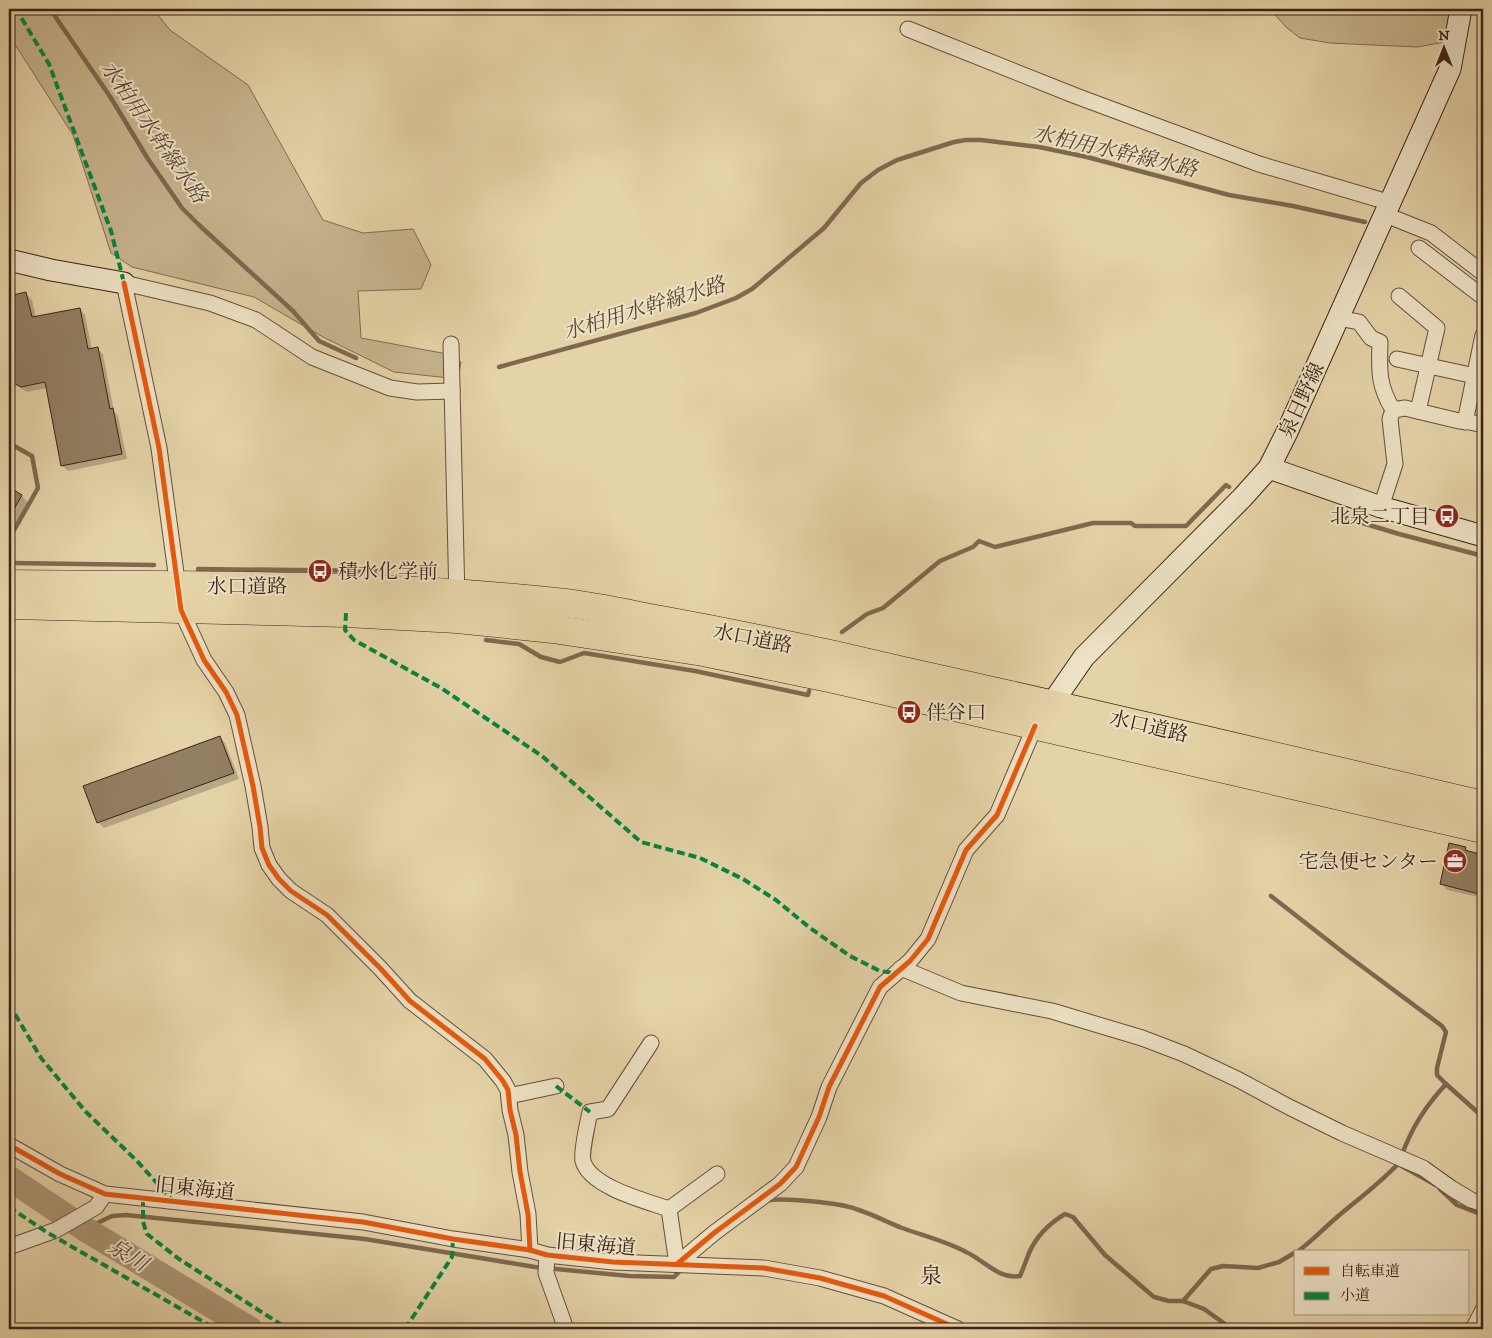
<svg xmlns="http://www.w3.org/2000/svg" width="1492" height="1338" viewBox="0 0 1492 1338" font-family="'IM FELL DW Pica','Noto Serif JP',serif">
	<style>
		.green { fill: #c8b58f; stroke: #816c52 }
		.shadow { fill: #0003 }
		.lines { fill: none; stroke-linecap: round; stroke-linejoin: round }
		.stream { stroke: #7e6950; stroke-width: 4.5 }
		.river { stroke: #ab9776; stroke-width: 25 }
		.building { fill: #937f62; stroke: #3a2316 }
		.street-casing { stroke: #654f3a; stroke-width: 17 }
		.secondary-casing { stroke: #3a2316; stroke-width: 23 }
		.highway-casing { stroke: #3a2316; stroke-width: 29 }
		.street { stroke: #eee2c6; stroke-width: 15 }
		.secondary { stroke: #eee2c6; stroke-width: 21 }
		.highway { stroke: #e5d3a8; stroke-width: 28 }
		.quiet { stroke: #00873e; stroke-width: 4; stroke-dasharray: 8 4; stroke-linecap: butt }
		.cycleway-casing { stroke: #eee2c6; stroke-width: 8 }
		.cycleway { stroke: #e8590c; stroke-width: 5 }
		.labels { text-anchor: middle; stroke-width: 4; stroke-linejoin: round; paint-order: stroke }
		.street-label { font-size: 20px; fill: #3a2316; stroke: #eee2c6 }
		.poi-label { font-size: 20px; fill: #3a2316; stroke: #eee2c6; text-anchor: end }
		.water-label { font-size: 21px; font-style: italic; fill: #5c4633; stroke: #eee2c6 }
		.quarter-label { font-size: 22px; fill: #3a2316; stroke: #eee2c6 }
	</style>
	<rect width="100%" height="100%" fill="#e5d3a8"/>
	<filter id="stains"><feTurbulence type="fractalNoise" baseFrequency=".004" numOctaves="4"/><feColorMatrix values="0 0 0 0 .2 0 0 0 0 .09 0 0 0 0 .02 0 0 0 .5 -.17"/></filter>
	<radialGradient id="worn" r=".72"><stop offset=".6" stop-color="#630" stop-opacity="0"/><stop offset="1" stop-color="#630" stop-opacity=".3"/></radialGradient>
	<g class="green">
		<path d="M9,9H153L170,30L248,85L323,220L363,233L413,229L431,265L421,289L358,291L361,338L442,353L461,362L458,379L394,372L323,337L254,297L132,267L111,253L73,135L9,35Z"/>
		<path d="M1270,9H1474L1461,33L1445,42L1417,47L1330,43L1300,38L1286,27Z"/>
	</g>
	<g class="shadow">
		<path d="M9,38L11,40V71H9Z"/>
		<path d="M26,294L32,300L36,318L80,309L85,315L92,350L97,349L103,354L114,411L118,416L127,459L68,471L62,465L47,388L27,392L9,381V297Z"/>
		<path d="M9,489L22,496L29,504L9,538Z"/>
		<path d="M220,737L225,743L239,779L104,828L98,822Z"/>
		<path d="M1465,848L1470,853L1483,856V898L1447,890L1442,884Z"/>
	</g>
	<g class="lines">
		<g class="stream">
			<path d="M50,9L111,98L148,159L182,208L199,225L293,311L319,341L356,358"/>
			<path d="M499,367L696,313L736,298L752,289L824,228L861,183L878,170L897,160L954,142L966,140H981L1039,147L1087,157L1229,195L1293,206L1365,222"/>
			<path d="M9,443L32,456L38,488L9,539"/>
			<path d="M1346,518L1399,534L1483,556"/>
			<path d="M9,563L154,565"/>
			<path d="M198,569L382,571"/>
			<path d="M842,632L867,614L883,608L940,561L973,547L979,541L995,547L1093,523H1131L1135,526H1186L1226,485L1229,487"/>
			<path d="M486,640L519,644L541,657L560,662L584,653L695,671L808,695L809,691"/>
			<path d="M1271,896L1344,953L1442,1026L1446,1032L1437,1068V1075L1446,1084"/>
			<path d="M1401,1157C1412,1127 1425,1107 1446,1084L1483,1117"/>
			<path d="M1440,1189L1457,1205L1483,1215"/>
			<path d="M766,1201C781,1197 841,1203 856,1209C872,1214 887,1222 902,1228C924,1236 946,1241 966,1252C984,1260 999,1280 1020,1276C1023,1269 1026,1261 1029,1253C1036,1237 1050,1223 1065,1214L1073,1217L1105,1255L1154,1297L1169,1301H1183L1204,1309L1232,1329"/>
			<path d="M85,1229L112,1216L126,1215L365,1239L535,1267L629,1276L674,1277L682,1269"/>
			<path d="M1297,1252C1311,1242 1322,1230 1336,1218C1357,1200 1378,1185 1398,1164L1434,1184"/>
			<path d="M1183,1301L1211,1269L1223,1266L1258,1268L1279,1262L1296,1252"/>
		</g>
		<path class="river" d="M9,1178L85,1229L250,1329"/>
	</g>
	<g class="building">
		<path d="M26,292L32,317L80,308L88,349L98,347L110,409L113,408L122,454L61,466L45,382L21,387L9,380V296Z"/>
		<path d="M9,487L22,495L9,518Z"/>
		<path d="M220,736L234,773L97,823L83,786Z"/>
		<path d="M1449,843L1466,847L1465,850L1483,855V895L1440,884Z"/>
	</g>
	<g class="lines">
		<g class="street-casing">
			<g id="street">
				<path d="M908,29L1076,96L1259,164L1391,203"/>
				<path d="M1386,215L1431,233L1483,273"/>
				<path d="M1419,248L1483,297"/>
				<path d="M1399,296L1437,328L1418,411"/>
				<path d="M1338,318L1359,322L1371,338L1380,342C1379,370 1378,385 1393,410"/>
				<path d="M451,344L457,600"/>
				<path d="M1397,359L1475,376"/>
				<path d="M452,391L417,392L390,388L312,357L256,320L210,303L124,283L159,448L181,610L204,660L226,692L237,715L253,786L260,827L262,848L269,865L279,879L291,891L327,915L380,968L410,1001L485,1059L503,1081L508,1090L510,1110L516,1135L520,1172L528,1214L530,1250"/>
				<path d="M1465,422L1483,335"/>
				<path d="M1381,507L1395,464L1390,419L1393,410L1405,408L1459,421L1470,422L1483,425"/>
				<path d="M901,968L961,993L1052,1011L1142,1038L1184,1054L1239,1080L1289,1107L1342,1133L1423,1168L1451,1188L1471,1200L1483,1204"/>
				<path d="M651,1043L608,1109L590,1112C588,1121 581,1154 583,1161C590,1187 646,1201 669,1209L677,1264"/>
				<path d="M509,1096L556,1086"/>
				<path d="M9,1145L60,1174L105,1194L363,1222L453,1239L530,1250L547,1255L613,1262L764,1268L820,1278L884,1296L958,1329"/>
				<path d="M669,1209L717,1174"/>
				<path d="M9,1247L56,1230L96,1207L105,1194"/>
				<path d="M547,1255L546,1273L566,1329"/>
				<path d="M677,1264L714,1233L780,1184L796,1167L819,1117L829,1087L880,987L910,961L928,939L966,850L997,815L1035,726"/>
				<path d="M1473,1329L1483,1310"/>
			</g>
		</g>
		<g class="secondary-casing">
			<g id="secondary">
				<path d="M9,260L51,270L124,283"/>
				<path d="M1269,468L1381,507L1483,536"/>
				<path d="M1044,715L1084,657L1242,498L1269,468L1287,432L1450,69L1461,9"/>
			</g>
		</g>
		<g class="highway-casing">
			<g id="highway">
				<path d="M9,584C194,586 380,582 565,603C597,607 629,614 661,620C743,635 824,652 904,671C1098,714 1290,760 1483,805"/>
				<path d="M9,605L346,613L457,619L553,629L645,643L703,652L834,679L1483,829"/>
			</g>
		</g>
		<use href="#street" class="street"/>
		<use href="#secondary" class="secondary"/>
		<use href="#highway" class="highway"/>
		<g class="quiet">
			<path d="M14,9L19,14L49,64L111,231L124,283"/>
			<path d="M346,613L345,630L354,640L441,688L542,756L641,842L700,858L743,879L776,900L810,928L850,956L880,971L895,973"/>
			<path d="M9,1004L41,1058L86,1112L137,1161L173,1201"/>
			<path d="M556,1086L590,1112"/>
			<path d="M143,1198V1222L147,1234L179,1259L288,1329"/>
			<path d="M9,1207L48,1233L216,1329"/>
			<path d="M405,1329L452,1257L453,1239"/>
		</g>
		<g class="cycleway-casing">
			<g id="cycleway">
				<path d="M124,283L159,448L181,610L204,660L226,692L237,715L253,786L260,827L262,848L269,865L279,879L291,891L327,915L380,968L410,1001L485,1059L503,1081L508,1090L510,1110L516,1135L520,1172L528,1214L530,1250"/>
				<path d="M9,1145L60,1174L105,1194L363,1222L453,1239L530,1250L547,1255L613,1262L764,1268L820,1278L884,1296L958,1329"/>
				<path d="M677,1264L714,1233L780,1184L796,1167L819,1117L829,1087L880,987L910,961L928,939L966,850L997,815L1035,726"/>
			</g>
		</g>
		<use href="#cycleway" class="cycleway"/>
	</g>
	<defs>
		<g id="bus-disc" transform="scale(1.25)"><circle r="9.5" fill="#8f2418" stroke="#eee2c6"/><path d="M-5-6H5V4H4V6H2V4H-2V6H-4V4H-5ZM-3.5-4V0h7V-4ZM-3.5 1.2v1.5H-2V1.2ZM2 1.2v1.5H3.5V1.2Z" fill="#fff"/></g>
		<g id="office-disc" transform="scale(1.25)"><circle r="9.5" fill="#8f2418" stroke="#eee2c6"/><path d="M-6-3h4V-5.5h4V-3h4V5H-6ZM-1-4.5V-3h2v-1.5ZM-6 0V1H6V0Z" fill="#fff"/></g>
	</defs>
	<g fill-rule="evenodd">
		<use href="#bus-disc" x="1447" y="516"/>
		<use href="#bus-disc" x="320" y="571"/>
		<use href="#bus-disc" x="909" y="712"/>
		<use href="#office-disc" x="1455" y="861"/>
	</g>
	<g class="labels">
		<g class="street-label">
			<text transform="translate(1301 400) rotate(-65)" y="7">泉日野線</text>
			<text x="247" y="593">水口道路</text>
			<text transform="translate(753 638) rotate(11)" y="7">水口道路</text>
			<text transform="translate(1149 726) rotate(13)" y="7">水口道路</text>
			<text transform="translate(195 1188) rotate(6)" y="7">旧東海道</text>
			<text transform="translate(596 1244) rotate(5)" y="7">旧東海道</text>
		</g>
		<g class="poi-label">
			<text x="1430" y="523">北泉二丁目</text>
			<text x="338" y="578" text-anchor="start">積水化学前</text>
			<text x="926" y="719" text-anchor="start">伴谷口</text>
			<text x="1438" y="868">宅急便センター</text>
		</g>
		<g class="water-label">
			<text transform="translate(154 132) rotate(55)" y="7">水柏用水幹線水路</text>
			<text transform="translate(1115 151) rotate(13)" y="7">水柏用水幹線水路</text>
			<text transform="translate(644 308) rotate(-17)" y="7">水柏用水幹線水路</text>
			<text transform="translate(128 1255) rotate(31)" y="7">泉川</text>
		</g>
		<g class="quarter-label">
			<text x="931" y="1283">泉</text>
		</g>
	</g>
	<rect width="1492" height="1338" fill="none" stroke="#e5d3a8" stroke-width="30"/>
	<rect x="10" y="10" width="1472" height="1318" fill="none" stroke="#3a2316" stroke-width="2.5"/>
	<rect x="15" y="15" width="1462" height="1308" fill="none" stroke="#3a2316"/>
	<rect x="1294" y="1250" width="175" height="65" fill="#eee2c6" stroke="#a69680"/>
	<rect x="1304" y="1267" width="25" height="8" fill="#e8590c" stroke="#a69680"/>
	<text x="1340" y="1276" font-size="15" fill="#3a2316">自転車道</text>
	<rect x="1304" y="1292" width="25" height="8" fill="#00873e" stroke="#a69680"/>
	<text x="1340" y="1300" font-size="15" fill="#3a2316">小道</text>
	<g transform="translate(1444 48)" stroke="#eee2c6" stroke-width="4" paint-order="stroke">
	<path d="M0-4L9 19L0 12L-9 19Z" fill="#3a2316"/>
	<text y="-8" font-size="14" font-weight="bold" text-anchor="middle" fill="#3a2316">N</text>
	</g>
	<rect width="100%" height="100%" filter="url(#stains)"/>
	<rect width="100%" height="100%" fill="url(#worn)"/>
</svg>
